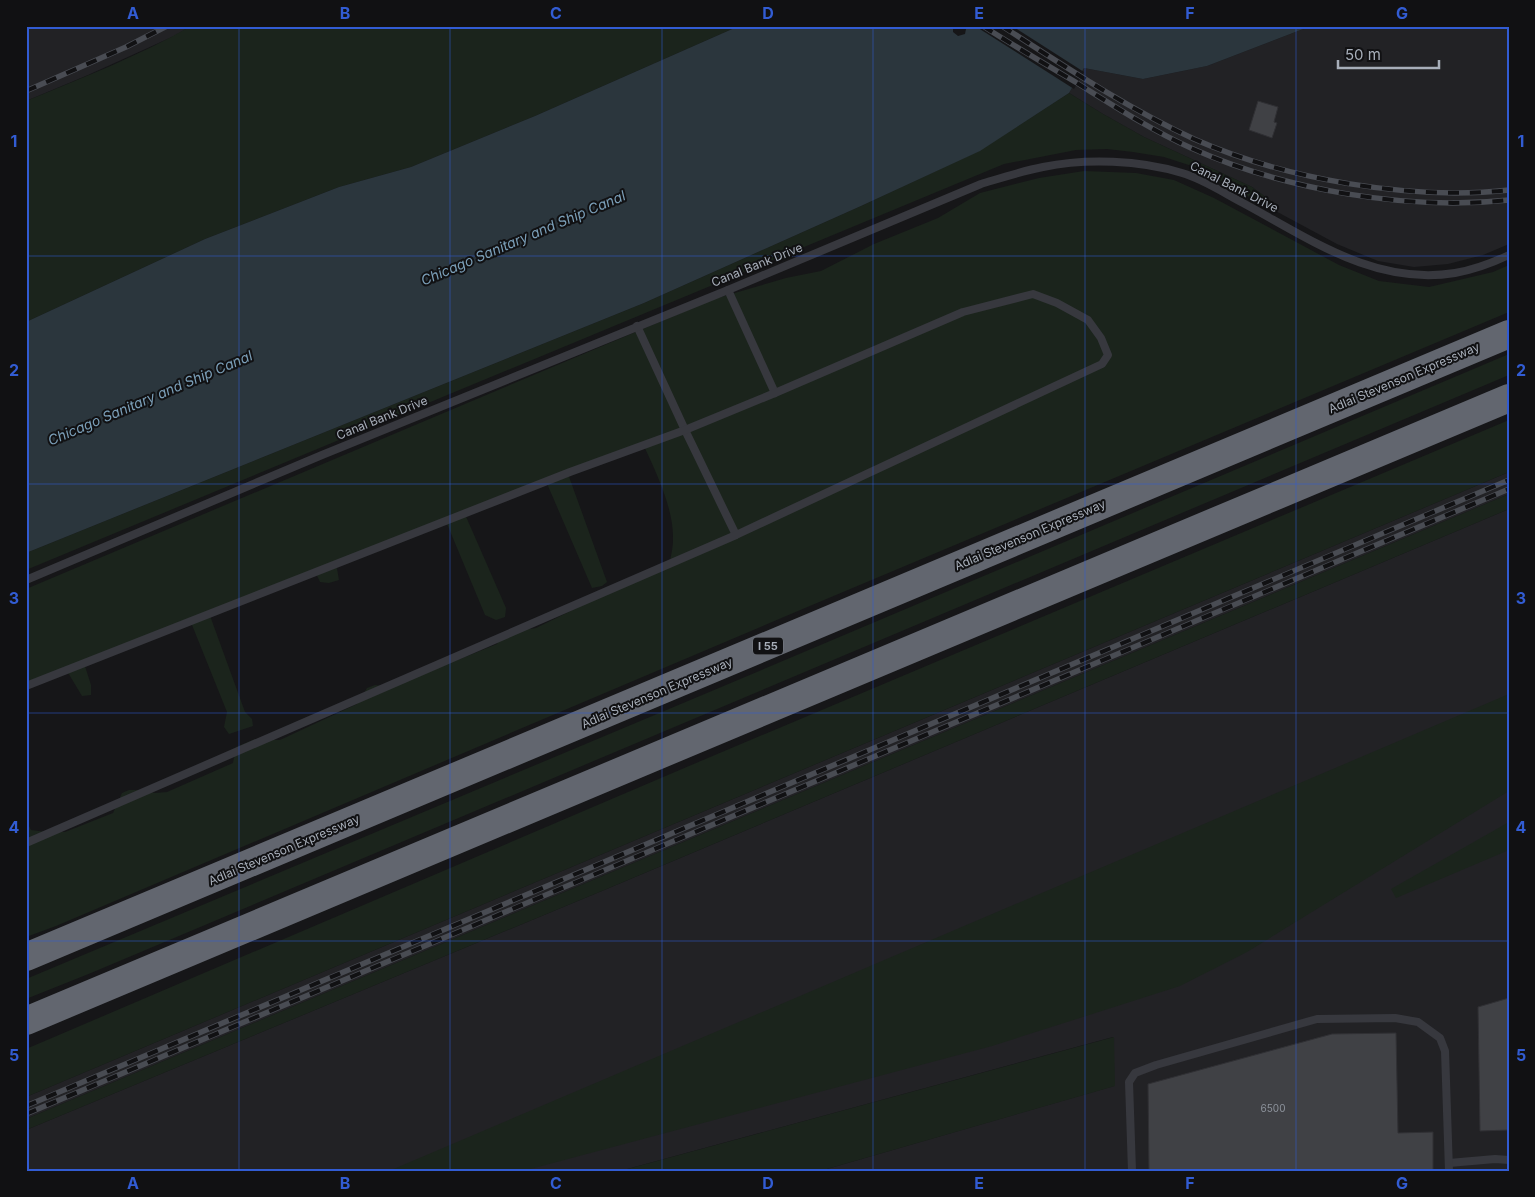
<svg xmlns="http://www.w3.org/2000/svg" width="1535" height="1197" viewBox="0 0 1535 1197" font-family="Inter,sans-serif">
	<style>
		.built { fill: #222225 }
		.green { fill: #1b241c }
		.water { fill: #2b363d }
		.pier { fill: #161618 }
		.building { fill: #404145; stroke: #303034 }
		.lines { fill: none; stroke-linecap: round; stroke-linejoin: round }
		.lane { stroke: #37383e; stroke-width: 8 }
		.highway { stroke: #62666f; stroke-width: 28 }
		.rail-casing { stroke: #494c53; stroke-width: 5.5 }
		.rail { stroke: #111113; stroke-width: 4; stroke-dasharray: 11; stroke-linecap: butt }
		.grid { fill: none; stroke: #325cd3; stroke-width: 1; stroke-opacity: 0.55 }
		.labels { text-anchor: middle; stroke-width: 4; stroke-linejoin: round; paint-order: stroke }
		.number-label { font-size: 10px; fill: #8d939c }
		.shield { fill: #111113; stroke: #7a7f87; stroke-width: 1 }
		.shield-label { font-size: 11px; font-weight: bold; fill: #a7aeb9 }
		.street-label { font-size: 12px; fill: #a7aeb9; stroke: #111113 }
		.water-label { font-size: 14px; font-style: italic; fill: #7b9fb8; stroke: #111113 }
		.neatline { fill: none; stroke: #325cd3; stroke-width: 2 }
		.grid-label { font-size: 16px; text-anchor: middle; font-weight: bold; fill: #325cd3 }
	</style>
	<rect width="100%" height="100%" fill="#161618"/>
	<g class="built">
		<path d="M26,26H191L174,36L88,75L26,101Z"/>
		<path d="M1311,26H1509V244L1483,255L1448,264L1414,267L1378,261L1337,244L1268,207L1271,201L1252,187L1144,137L1103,114L1069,93L1084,68L1143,79L1207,66Z"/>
		<path d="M1509,472V494L26,1119V1097Z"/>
		<path d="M1509,509V1171H820L1114,1086L1113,1037L620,1171H26V1130L609,888Z"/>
	</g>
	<g class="green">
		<path d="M191,26H739L535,116L411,167L339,187L205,239L26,322V101C82,78 139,56 191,26Z"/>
		<path d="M1069,93L1103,114L1144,137L1252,187L1272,202L1268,207L1195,167L1164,157L1133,152L1107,149L1076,150L1004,164L26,570V553L644,303L861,206L979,151Z"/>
		<path d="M1084,171L1136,173L1174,180L1214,198L1339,265L1379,281L1429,287L1493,272L1509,265V312L805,608L56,926L26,937V820L31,830L46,832H65L113,813L122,793L129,790H141L155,793L167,792L233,763L236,747L255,739L280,740L357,704L367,688L375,685L391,687L497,644C506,621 519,632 536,628L593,600L669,567C670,559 673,549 673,540C674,509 656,472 643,444L567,471L607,582L602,586L592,588L545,479L464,512L506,608L505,617L496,620L485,615L445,519L336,563L339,580L329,583L320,582L314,569L209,613L245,712L252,719L253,726L229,734L224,727L227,712L190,620L84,663L91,685V695L82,696L67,671L26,687V589L714,299L786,278L821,271L874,244L938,218L980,193L1039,178Z"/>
		<path d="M1509,354V375L91,973L26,999V979L707,693Z"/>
		<path d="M1509,420V472L26,1097V1049L689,766Z"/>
		<path d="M1509,494V509L609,888L26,1130V1119Z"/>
		<path d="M1509,694V791L1247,952L1180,986L992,1046L523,1171H389Z"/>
		<path d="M1509,822V850L1396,898L1391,889Z"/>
		<path d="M1114,1037L1115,1086L820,1171H620Z"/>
	</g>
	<path class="water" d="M739,26H953V32L958,36L965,34L966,29V26H1311L1207,66L1143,79L1084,68L1069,93L980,151L861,206L644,303L26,553V322L205,239L339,187L411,167L535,116Z"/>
	<path class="pier" d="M975,26H1012L1084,72L1074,89Z"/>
	<g class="building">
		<path d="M1258,101L1278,107L1274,122L1277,123L1272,138L1249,130Z"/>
		<path d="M1509,998V1130L1480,1131L1478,1007Z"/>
		<path d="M1396,1033L1398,1133L1433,1132V1171H1149L1148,1084L1332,1034Z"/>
	</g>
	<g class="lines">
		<g class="lane">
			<path d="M728,290L775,393"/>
			<path d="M637,326L685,430L736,535"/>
			<path d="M26,580L322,455L728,290L981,184C1001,178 1022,171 1043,167C1086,158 1140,160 1182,173C1203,179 1224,193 1243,203C1310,239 1375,286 1455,273C1473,270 1492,263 1509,255"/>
			<path d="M26,686L570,472L685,430L775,393L963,312L1033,294L1057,303L1088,320L1101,338L1108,355L1102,364L736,535L26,843"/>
			<path d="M1449,1163L1495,1159L1509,1160"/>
			<path d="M1132,1171L1129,1082L1135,1073L1156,1065L1317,1019L1395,1018L1418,1022L1440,1038L1445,1051L1449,1171"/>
		</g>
		<g class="highway">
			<path d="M26,957L1509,334"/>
			<path d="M26,1021L1509,398"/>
		</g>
		<g class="rail-casing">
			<g id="rail">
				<path d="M983,26C1014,46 1045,64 1077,83C1114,106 1151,130 1191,148C1285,190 1407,211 1509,200"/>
				<path d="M1002,26C1064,66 1127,108 1194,139C1284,179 1411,201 1509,190"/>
				<path d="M26,91L126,47L167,26"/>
				<path d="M26,1106L1509,480"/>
				<path d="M26,1114L1509,489"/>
			</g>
		</g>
		<use href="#rail" class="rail"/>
	</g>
	<path class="grid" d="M239,26V1171M450,26V1171M662,26V1171M873,26V1171M1085,26V1171M1296,26V1171M26,256H1509M26,484H1509M26,713H1509M26,941H1509"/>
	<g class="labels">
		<g class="number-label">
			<text x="1273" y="1112">6500</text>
		</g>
		<rect class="shield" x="753" y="637.5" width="30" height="17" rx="4"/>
		<g class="shield-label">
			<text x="768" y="650">I 55</text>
		</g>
		<g class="street-label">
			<text transform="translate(1234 187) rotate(27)" y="4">Canal Bank Drive</text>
			<text transform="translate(757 265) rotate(-22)" y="4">Canal Bank Drive</text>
			<text transform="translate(1404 378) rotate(-23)" y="4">Adlai Stevenson Expressway</text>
			<text transform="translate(382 418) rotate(-22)" y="4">Canal Bank Drive</text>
			<text transform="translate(1030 535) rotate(-23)" y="4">Adlai Stevenson Expressway</text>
			<text transform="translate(657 693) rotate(-23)" y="4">Adlai Stevenson Expressway</text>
			<text transform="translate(284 850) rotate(-23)" y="4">Adlai Stevenson Expressway</text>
		</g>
		<g class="water-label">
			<text transform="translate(523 238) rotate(-23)" y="5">Chicago Sanitary and Ship Canal</text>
			<text transform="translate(150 398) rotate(-23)" y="5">Chicago Sanitary and Ship Canal</text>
		</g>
	</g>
	<rect width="1535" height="1197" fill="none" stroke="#111113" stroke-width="55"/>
	<path d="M1338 60v8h101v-8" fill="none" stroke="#a7aeb9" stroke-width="2.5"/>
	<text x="1345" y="60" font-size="15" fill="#a7aeb9" stroke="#111113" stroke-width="4" paint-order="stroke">50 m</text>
	<rect x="28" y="28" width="1480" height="1142" class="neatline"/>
	<g class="grid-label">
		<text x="133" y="19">A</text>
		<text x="345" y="19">B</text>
		<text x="556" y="19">C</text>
		<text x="768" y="19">D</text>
		<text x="979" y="19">E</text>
		<text x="1190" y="19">F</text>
		<text x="1402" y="19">G</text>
		<text x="14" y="147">1</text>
		<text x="1521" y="147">1</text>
		<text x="14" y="376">2</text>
		<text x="1521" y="376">2</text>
		<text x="14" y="604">3</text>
		<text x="1521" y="604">3</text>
		<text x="14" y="833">4</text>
		<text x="1521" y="833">4</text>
		<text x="14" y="1061">5</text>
		<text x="1521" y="1061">5</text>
		<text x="133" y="1189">A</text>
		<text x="345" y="1189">B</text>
		<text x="556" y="1189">C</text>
		<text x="768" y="1189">D</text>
		<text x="979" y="1189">E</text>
		<text x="1190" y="1189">F</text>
		<text x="1402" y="1189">G</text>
	</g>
</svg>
